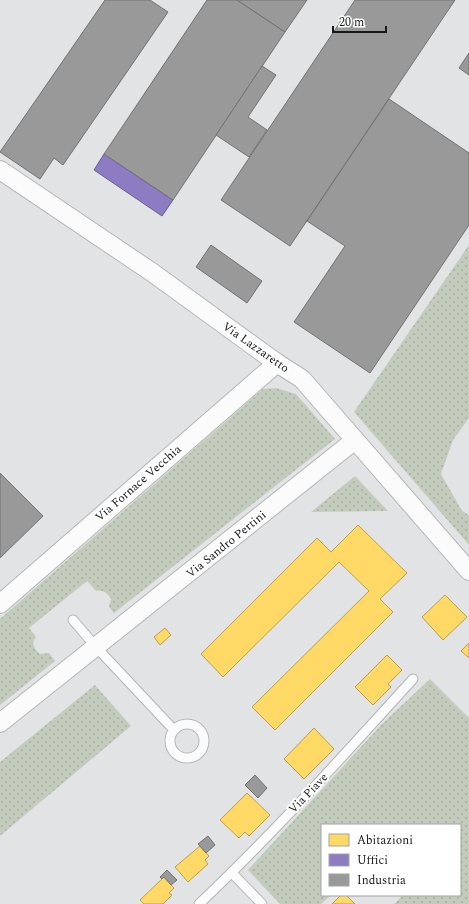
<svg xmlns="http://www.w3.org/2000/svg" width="469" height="904" viewBox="0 0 469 904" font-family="Spectral,serif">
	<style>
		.grass { fill: url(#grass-dots) }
		.homes { fill: #ffd966; stroke: #b99f4f }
		.offices { fill: #8e7cc3; stroke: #6a5e90 }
		.industry { fill: #999; stroke: #727273 }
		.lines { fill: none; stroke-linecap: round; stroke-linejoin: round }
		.service-casing { stroke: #b5b5b7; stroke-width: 11 }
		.minor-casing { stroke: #b5b5b7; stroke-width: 20 }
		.service { stroke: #fbfbfb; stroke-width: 9 }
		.minor { stroke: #fbfbfb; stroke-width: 18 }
		.labels { text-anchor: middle; stroke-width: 4; stroke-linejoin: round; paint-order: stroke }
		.street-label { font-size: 12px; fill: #171819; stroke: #fff }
	</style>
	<defs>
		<pattern id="grass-dots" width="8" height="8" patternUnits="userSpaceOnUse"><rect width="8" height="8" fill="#c3ccbc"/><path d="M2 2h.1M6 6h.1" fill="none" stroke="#a7aea1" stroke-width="1.8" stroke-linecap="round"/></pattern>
	</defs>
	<rect width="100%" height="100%" fill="#e2e3e5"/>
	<g class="grass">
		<path d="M469,245V418L453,440L441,474L462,511L469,515V545L354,412Z"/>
		<path d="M276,388L296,394L335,439L114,613L109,607L111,599C107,592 103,590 96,591L87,581L29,628L36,637L33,642L35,649L40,654L49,653L55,661L0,705V619L263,389Z"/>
		<path d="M355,476L388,511L311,512Z"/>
		<path d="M430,679L469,718V904H394L403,895H460V825H322V895H331L321,904H280L248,870L382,724Z"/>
		<path d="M95,685L131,726L0,836V762Z"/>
	</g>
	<g class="homes">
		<path d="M358,525L407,573L380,599L393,612L275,730L252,707L369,591L339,562L223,677L201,654L317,538L331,552Z"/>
		<path d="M445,595L467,617L443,640L422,617Z"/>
		<path d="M165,628L171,635L160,645L154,637Z"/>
		<path d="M469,643V658L461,651Z"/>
		<path d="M387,655L402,670L388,684L391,687L373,705L355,687Z"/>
		<path d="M314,728L334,749L304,779L284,759Z"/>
		<path d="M247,793L270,815L249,836L245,832L239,838L220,820Z"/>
		<path d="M200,846L209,856L205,860L208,864L188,882L175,867Z"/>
		<path d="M164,877L174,888L169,893L172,895L163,904H144L140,900Z"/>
		<path d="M341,895H346L355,904H332Z"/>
	</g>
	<path class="offices" d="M104,154L173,200L162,216L94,170Z"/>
	<g class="industry">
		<path d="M105,0H150L168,12L63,165L54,158L40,179L0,152Z"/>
		<path d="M207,0H237L285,32L173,200L104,154Z"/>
		<path d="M237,0H307L285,32Z"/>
		<path d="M355,0H455L290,246L221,200Z"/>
		<path d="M469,53V75L459,68Z"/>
		<path d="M262,66L276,75L248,117L267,130L249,157L216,135Z"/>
		<path d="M389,99L469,153V225L370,373L294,322L345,246L307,221Z"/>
		<path d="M211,245L262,281L247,303L196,267Z"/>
		<path d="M0,473L43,516L0,558Z"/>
		<path d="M255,775L267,788L258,798L245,785Z"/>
		<path d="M208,836L215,845L206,853L198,844Z"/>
		<path d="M167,870L177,880L171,885L164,877L162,879L160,877Z"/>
	</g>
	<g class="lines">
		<g class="service-casing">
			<g id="service">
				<path d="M73,620L96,647L174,730"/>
				<circle cx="187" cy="741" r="17"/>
				<path d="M232,873L262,904"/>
				<path d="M199,904C274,833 344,755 413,679"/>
			</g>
		</g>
		<g class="minor-casing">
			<g id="minor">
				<path d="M0,170L153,273L277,363L302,379L469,571"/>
				<path d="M0,604L277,363"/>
				<path d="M0,723L355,440"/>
			</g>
		</g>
		<use href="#service" class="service"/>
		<use href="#minor" class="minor"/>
	</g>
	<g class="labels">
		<g class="street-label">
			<text transform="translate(256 347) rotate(35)" y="4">Via Lazzaretto</text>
			<text transform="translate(138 483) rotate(-41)" y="4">Via Fornace Vecchia</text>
			<text transform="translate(226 544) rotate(-39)" y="4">Via Sandro Pertini</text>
			<text transform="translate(308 793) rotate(-46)" y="4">Via Piave</text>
		</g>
	</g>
	<rect x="321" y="824" width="140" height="72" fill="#ffffff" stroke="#a2a3a3"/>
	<rect x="329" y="834" width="20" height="12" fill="#ffd966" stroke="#a2a3a3"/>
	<text x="357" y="844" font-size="12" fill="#171819">Abitazioni</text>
	<rect x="329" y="854" width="20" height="12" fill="#8e7cc3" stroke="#a2a3a3"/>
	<text x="357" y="864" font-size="12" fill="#171819">Uffici</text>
	<rect x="329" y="874" width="20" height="12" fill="#999999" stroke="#a2a3a3"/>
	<text x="357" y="884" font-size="12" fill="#171819">Industria</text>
	<path d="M333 26v6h53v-6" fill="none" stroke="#171819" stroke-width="2"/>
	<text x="339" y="26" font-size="12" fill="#171819" stroke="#ffffff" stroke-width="3" paint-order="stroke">20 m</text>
</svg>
